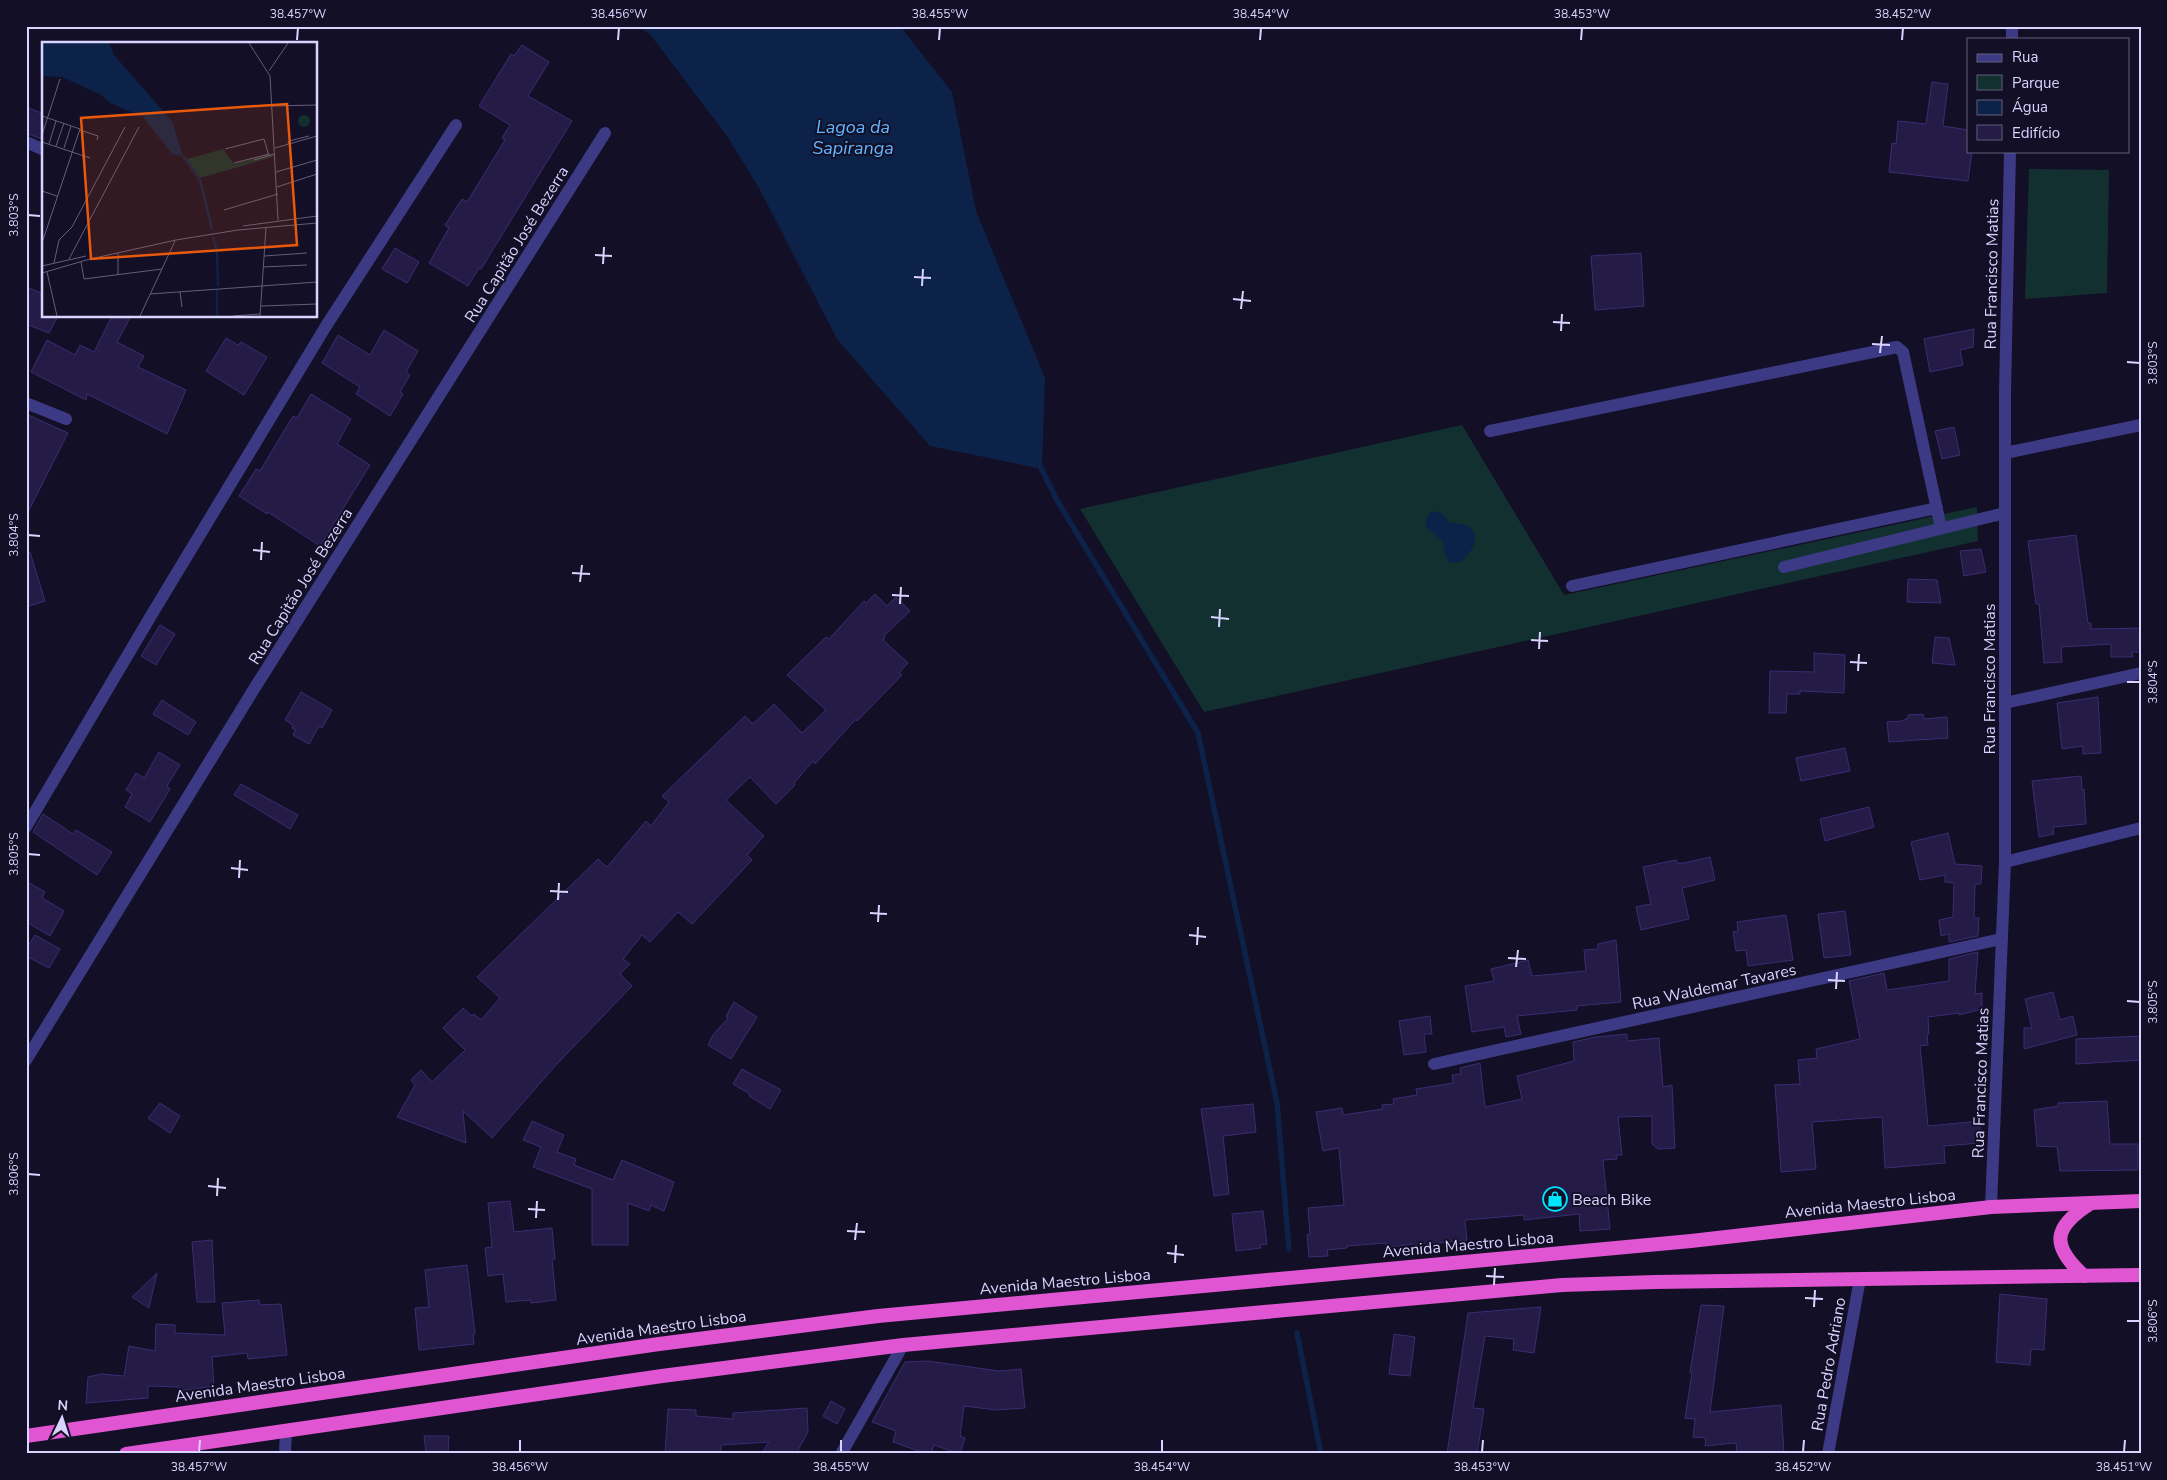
<svg xmlns="http://www.w3.org/2000/svg" width="2167" height="1480" viewBox="0 0 2167 1480" font-family="'Nunito Sans',sans-serif">
	<style>
		.green { fill: #12302f }
		.water { fill: #0c2248 }
		.lines { fill: none; stroke-linecap: round; stroke-linejoin: round }
		.stream { stroke: #0c2248; stroke-width: 5.5 }
		.building { fill: #241b47; stroke: #3b2d73 }
		.minor { stroke: #3d3a85; stroke-width: 12 }
		.trunk { stroke: #e055d1; stroke-width: 14 }
		.ticks { fill: none; stroke: #d9d4ff; stroke-width: 2 }
		.labels { text-anchor: middle; stroke-width: 4; stroke-linejoin: round; paint-order: stroke }
		.street-label { font-size: 16px; fill: #d9d4ff; stroke: #130f26 }
		.poi-label { font-size: 16px; fill: #d9d4ff; stroke: #130f26; text-anchor: start }
		.water-label { font-size: 18px; font-style: italic; fill: #62b6ff; stroke: #130f26 }
		.inset-river { fill: none; stroke: #0c2248; stroke-width: 2.5 }
		.inset-road { fill: none; stroke: #625e7d; stroke-width: 1 }
		.view { fill: #e8590c; fill-opacity: 0.15; stroke: #e8590c; stroke-width: 2.5 }
		.inset-edge { fill: none; stroke: #d9d4ff; stroke-width: 2.5 }
		.neatline { fill: none; stroke: #d9d4ff; stroke-width: 2 }
		.ticks-label { font-size: 12px; text-anchor: middle; fill: #d9d4ff }
	</style>
	<rect width="100%" height="100%" fill="#130f26"/>
	<g class="green">
		<path d="M2029,169L2109,170L2107,293L2025,299Z"/>
		<path d="M1462,425L1564,595L1977,507L1978,541L1204,712L1080,509Z"/>
	</g>
	<g class="water">
		<path d="M635,26H900L952,92L976,211L1045,378L1042,469L930,446L837,339L759,188L727,136L649,33Z"/>
		<path d="M1432,511L1442,513L1449,522L1467,525L1475,533C1477,544 1469,555 1461,562L1450,563L1446,557L1442,541L1426,527L1427,516Z"/>
	</g>
	<g class="lines">
		<g class="stream">
			<path d="M1039,464L1058,502L1198,733L1277,1103L1289,1249"/>
			<path d="M1297,1333L1321,1454"/>
		</g>
	</g>
	<g class="building">
		<path d="M522,45L549,62L528,96L572,121L481,269L479,268L468,286L429,263L449,228L445,225L462,199L467,202L505,140L502,138L510,125L479,106L511,54L514,56Z"/>
		<path d="M1932,82L1948,84L1943,126L1968,130V151H1972L1968,181L1889,172L1892,143L1896,144L1898,121L1926,124Z"/>
		<path d="M26,107L44,114V140L26,133Z"/>
		<path d="M395,248L419,262L407,283L382,269Z"/>
		<path d="M1641,253L1644,306L1595,310L1591,256Z"/>
		<path d="M26,287L44,294V316H58L49,333L26,324Z"/>
		<path d="M112,316H131L117,342L144,356L138,367L186,390L167,434L87,394L86,400L31,372L47,340L75,355L80,345L94,352Z"/>
		<path d="M1974,329L1973,347L1960,350L1963,365L1930,372L1924,339Z"/>
		<path d="M384,330L418,351L406,372L410,375L400,392L403,394L390,416L356,394L360,387L322,363L338,335L370,355Z"/>
		<path d="M226,338L238,345L241,342L267,357L244,395L206,371Z"/>
		<path d="M311,394L351,419L337,444L370,465L320,546L268,512L267,514L239,496L256,469L260,471L293,416L297,418Z"/>
		<path d="M26,414L68,433L26,516Z"/>
		<path d="M1954,427L1960,455L1942,459L1935,431Z"/>
		<path d="M2076,535L2088,623H2091V629L2141,628V652H2132L2133,657H2111V644L2061,647L2062,662L2044,663L2039,604H2036L2028,541Z"/>
		<path d="M1981,549L1986,572L1964,576L1960,551Z"/>
		<path d="M30,552L45,601L26,607V553Z"/>
		<path d="M1908,579L1937,580L1941,603L1907,602Z"/>
		<path d="M875,594L887,606L896,597L910,611L884,636L885,638L883,640L908,663L899,673L902,675L857,721L856,719L815,764L813,761L794,783L795,785L776,804L750,777L726,800L764,836L747,855L752,860L692,924L678,912L650,942L642,935L623,959L630,964L620,974L632,986L556,1065L492,1138L463,1111L466,1143L397,1117L415,1085L411,1080L421,1070L432,1082L465,1050L443,1028L463,1008L472,1016L474,1014L481,1020L500,998L477,977L598,859L607,867L646,821L651,826L669,802L662,796L745,716L753,724L774,704L802,733L826,710L787,675L826,637L829,639L864,601L866,603Z"/>
		<path d="M160,625L175,634L156,665L141,656Z"/>
		<path d="M1935,637L1949,638L1955,665L1932,663Z"/>
		<path d="M1814,653L1845,655L1844,693L1800,691V694H1787L1786,713H1769L1770,671L1814,672Z"/>
		<path d="M301,692L332,710L322,728L319,726L309,744L293,735L296,730L292,728L293,725L285,720Z"/>
		<path d="M2098,697L2101,753L2083,754V746L2062,749L2057,703Z"/>
		<path d="M162,700L196,722L188,735L153,714Z"/>
		<path d="M1923,714L1924,719L1947,717L1948,738L1889,742L1887,722L1902,721L1908,718V715Z"/>
		<path d="M1845,748L1850,771L1801,781L1796,758Z"/>
		<path d="M159,752L180,765L167,786L170,789L150,822L125,807L132,794L126,790L136,773L144,778Z"/>
		<path d="M2081,776L2082,790L2084,789L2086,824L2053,827L2054,834L2039,837L2032,781Z"/>
		<path d="M241,784L298,815L290,829L234,795Z"/>
		<path d="M1869,807L1874,827L1825,841L1820,819Z"/>
		<path d="M43,814L73,834L76,830L112,852L97,875L33,832Z"/>
		<path d="M1948,833L1955,864L1982,866L1981,884H1975L1974,918H1979L1978,936L1949,942V934L1941,936L1939,920L1953,917L1954,883L1945,882V875L1920,880L1911,842Z"/>
		<path d="M1710,857L1715,880L1682,888L1689,919L1641,930L1636,907L1651,904L1643,867L1676,860L1677,863H1684Z"/>
		<path d="M26,881L45,892L42,898L64,911L50,936L28,923L26,926Z"/>
		<path d="M1845,911L1851,955L1824,958L1818,914Z"/>
		<path d="M1786,915L1793,960L1748,966L1746,950L1736,951L1733,932L1738,931L1737,922Z"/>
		<path d="M35,935L60,949L49,968L26,956V949Z"/>
		<path d="M1616,940L1621,1002L1577,1006V1010L1517,1016L1521,1034L1506,1037L1504,1027L1472,1032L1465,986L1494,981L1491,969L1528,960L1532,976L1586,971L1584,950L1598,949V944Z"/>
		<path d="M1978,952L1975,994L1982,993V1009L1959,1015V1013L1928,1017L1929,1034H1927L1928,1045L1920,1046L1928,1126L1980,1121V1143L1944,1146L1945,1163L1885,1168L1882,1117L1812,1122L1816,1169L1781,1172L1775,1085L1800,1084L1798,1060L1817,1058L1816,1049L1860,1039L1849,981L1884,973L1887,990L1949,981V959Z"/>
		<path d="M2053,992L2060,1020L2073,1016L2077,1035L2024,1049V1028H2032L2025,999Z"/>
		<path d="M734,1002L757,1017L731,1059L708,1045L713,1035L728,1018L726,1016Z"/>
		<path d="M1430,1016L1432,1034H1424L1426,1052L1404,1055L1399,1021Z"/>
		<path d="M1627,1034V1041L1659,1038L1663,1087L1672,1085L1675,1148L1658,1149L1652,1144V1116L1618,1117L1622,1155H1616L1617,1159L1603,1160L1610,1229L1580,1231L1579,1214L1524,1220V1215L1465,1220L1467,1240L1439,1243V1248L1412,1251L1411,1244L1386,1248V1243L1347,1246V1248L1327,1250L1328,1256L1309,1257L1307,1235L1310,1234L1308,1208L1344,1205L1339,1148L1323,1151L1316,1112L1342,1108L1343,1115L1383,1109L1382,1105L1394,1104L1393,1099L1417,1095L1416,1089L1453,1083L1452,1075L1461,1074L1460,1068L1480,1063L1485,1107L1522,1099L1517,1076L1574,1061L1573,1042L1596,1037Z"/>
		<path d="M2141,1036V1060L2076,1064V1039Z"/>
		<path d="M742,1069L781,1090L770,1109L749,1096L750,1094L733,1084Z"/>
		<path d="M2107,1101L2110,1144H2138V1170L2060,1171L2057,1147L2037,1146L2034,1110L2058,1106V1103Z"/>
		<path d="M160,1103L180,1116L170,1133L148,1118Z"/>
		<path d="M1253,1104L1256,1132L1223,1136L1229,1194L1214,1196L1201,1109Z"/>
		<path d="M532,1121L564,1135L557,1152L576,1159L574,1165L613,1180L622,1160L674,1182L664,1211L651,1205L649,1211L628,1203V1245H592V1189L533,1167L541,1147L523,1140Z"/>
		<path d="M510,1201L514,1232L552,1228L555,1259H552L556,1300L531,1303V1300L506,1302L503,1274L488,1276L485,1248L492,1247L488,1203Z"/>
		<path d="M1263,1211L1267,1244L1260,1245L1261,1248L1236,1251L1232,1214Z"/>
		<path d="M212,1240L215,1302H197L192,1242Z"/>
		<path d="M467,1265L475,1334L473,1335L474,1344L419,1350L415,1308L429,1307L425,1270Z"/>
		<path d="M157,1273L149,1308L132,1297Z"/>
		<path d="M2000,1294L2047,1299L2044,1350L2031,1349L2030,1365L1996,1362Z"/>
		<path d="M259,1300L260,1305L281,1304L287,1355L248,1359L247,1353L212,1357L214,1386L179,1391V1387L148,1386V1398L86,1403L88,1377L101,1374L124,1376L129,1346L155,1351L156,1324L175,1325V1333L225,1335L222,1303Z"/>
		<path d="M1701,1305L1724,1306L1710,1412L1781,1405L1784,1454H1737L1736,1443L1705,1446L1706,1438L1693,1437L1695,1419L1685,1418L1692,1373L1690,1372Z"/>
		<path d="M1541,1307L1534,1353L1513,1350L1514,1339L1485,1336L1473,1408L1484,1409L1477,1454H1447L1468,1313Z"/>
		<path d="M1394,1334L1415,1337L1410,1376L1389,1374Z"/>
		<path d="M928,1361L999,1371L1021,1369L1025,1408L996,1410L964,1406L960,1436L965,1438L960,1454L934,1445L931,1454H927L893,1442L896,1431L872,1422L905,1362Z"/>
		<path d="M831,1401L845,1409L837,1424L823,1416Z"/>
		<path d="M807,1408L808,1432L796,1454H761L769,1442L721,1445V1454H665L668,1409L696,1410V1416L733,1419V1413Z"/>
		<path d="M424,1436H449L448,1452L426,1453Z"/>
	</g>
	<g class="lines">
		<g class="minor">
			<path d="M2012,39V26"/>
			<path d="M26,142L44,150"/>
			<path d="M26,403L66,419"/>
			<path d="M1490,431L1897,347L1903,352L1941,528"/>
			<path d="M2005,453L2141,425"/>
			<path d="M1784,567L2005,513"/>
			<path d="M1572,586L1937,508"/>
			<path d="M2005,703L2141,673"/>
			<path d="M26,827L152,614L326,326L456,125"/>
			<path d="M2005,862L2141,828"/>
			<path d="M26,1060L259,681L605,133"/>
			<path d="M1434,1064L2001,939"/>
			<path d="M1991,1207L2005,862V392L2010,151"/>
			<path d="M285,1454L286,1430"/>
			<path d="M841,1454L903,1345"/>
			<path d="M1828,1454L1860,1279"/>
		</g>
		<g class="trunk">
			<path d="M2084,1276C2050,1245 2053,1227 2091,1203"/>
			<path d="M26,1436L659,1344L878,1316L1691,1241L1991,1207L2141,1201"/>
			<path d="M126,1454L662,1376L903,1345L1562,1285L1655,1282L2141,1275"/>
		</g>
	</g>
	<path class="ticks" d="M297,40L298,28M618,40L619,28M939,40L940,28M1260,40L1261,28M1581,40L1582,28M1902,40L1903,28M28,215L40,216M595,255L612,256M603,264L604,247M914,277L931,278M922,286L923,269M1233,299L1251,301M1241,309L1243,291M1553,322L1570,323M1561,331L1562,314M1872,344L1890,345M1880,353L1882,336M2127,362L2140,363M28,535L40,536M253,550L270,552M261,560L262,542M572,573L590,574M580,582L582,565M892,595L909,596M900,604L901,587M1211,617L1229,619M1219,627L1220,609M1531,640L1548,641M1539,649L1540,632M1850,662L1867,663M1858,671L1859,654M2127,682H2140M28,854L40,855M231,868L248,870M239,878L240,860M550,891L568,892M558,900L559,883M870,913L887,914M878,922L879,905M1189,935L1206,937M1197,945L1198,927M1508,958L1526,959M1516,967L1518,950M1828,980L1845,981M1836,989L1837,972M2127,1001L2140,1002M28,1174L40,1175M208,1186L226,1188M217,1196L218,1178M528,1209L545,1210M536,1218L537,1201M847,1231L865,1232M855,1240L857,1223M1167,1253L1184,1255M1175,1263L1176,1245M1486,1276L1504,1277M1494,1285L1495,1268M1805,1298L1823,1299M1814,1307L1815,1290M2127,1321H2140M199,1452L200,1440M520,1452V1440M841,1452V1440M1162,1452V1440M1482,1452L1483,1440M1803,1452L1804,1440M2124,1452L2125,1440"/>
	<defs>
		<g id="shop-ring" transform="scale(1.25)"><circle r="9.5" fill="#130f26" stroke="#00e5ff" stroke-width="1.5"/><path d="M-5-2.5h2.3a2.7 3.5 0 0 1 5.4 0H5L5.5 6h-11ZM-1.5-2.5h3a1.5 2.3 0 0 0-3 0Z" fill="#00e5ff"/></g>
	</defs>
	<g fill-rule="evenodd">
		<use href="#shop-ring" x="1555" y="1199"/>
	</g>
	<g class="labels">
		<g class="street-label">
			<text transform="translate(516 244) rotate(-58)" y="6">Rua Capitão José Bezerra</text>
			<text transform="translate(1991 274) rotate(-89)" y="6">Rua Francisco Matias</text>
			<text transform="translate(300 586) rotate(-58)" y="6">Rua Capitão José Bezerra</text>
			<text transform="translate(1989 679) rotate(-90)" y="6">Rua Francisco Matias</text>
			<text transform="translate(1714 986) rotate(-12)" y="6">Rua Waldemar Tavares</text>
			<text transform="translate(1980 1083) rotate(-88)" y="6">Rua Francisco Matias</text>
			<text transform="translate(1870 1203) rotate(-6)" y="6">Avenida Maestro Lisboa</text>
			<text transform="translate(1468 1244) rotate(-5)" y="6">Avenida Maestro Lisboa</text>
			<text transform="translate(1065 1281) rotate(-5)" y="6">Avenida Maestro Lisboa</text>
			<text transform="translate(661 1327) rotate(-8)" y="6">Avenida Maestro Lisboa</text>
			<text transform="translate(1828 1364) rotate(-80)" y="6">Rua Pedro Adriano</text>
			<text transform="translate(260 1384) rotate(-8)" y="6">Avenida Maestro Lisboa</text>
		</g>
		<g class="poi-label">
			<text x="1572" y="1205">Beach Bike</text>
		</g>
		<g class="water-label">
			<text x="853" y="133">Lagoa da<tspan x="853" dy="21">Sapiranga</tspan></text>
		</g>
	</g>
	<g transform="translate(42 42)">
		<rect width="275" height="275" fill="#130f26"/>
		<path d="M256 79a6 6 0 1 1 12 0a6 6 0 1 1-12 0ZM181,107L192,122L230,111L231,115L158,136L145,117Z" fill="#12302f"/>
		<path d="M0,1H67L72,13L130,79L141,114L130,112L101,75L68,61L59,53L20,35L0,34Z" fill="#0c2248"/>
		<path class="inset-river" d="M141,114L158,138L170,187M171,195L175,210L176,244M175,274V247"/>
		<path class="inset-road" d="M207,1L228,34L236,178M227,29L246,1M230,64L275,63M0,74L38,87L0,201M38,88L56,94L55,98M0,93L18,37M0,100L48,116M7,102L14,79M246,102L247,99L267,94M14,104L22,81M22,106L29,84M233,106L275,94M183,107L222,97L227,114M212,118L233,112M192,121L227,112M234,130L275,118M235,145L275,132M0,149L15,154M182,168L236,152M201,184L275,174M76,211V233M222,214L265,211M27,217L97,85M39,220L42,237L120,227M12,221L17,198L30,185L83,85M0,224L44,214M221,225L265,223M5,230L15,274M0,231L48,217L134,198L196,188L275,181M138,250L140,265M108,252L275,240M219,264L275,262M98,274L133,199M191,274L218,272M218,274L224,186"/>
		<path class="view" d="M245,62L255,203L49,217L39,76Z"/>
		<rect width="275" height="275" class="inset-edge"/>
	</g>
	<rect width="2167" height="1480" fill="none" stroke="#130f26" stroke-width="55"/>
	<rect x="1967" y="38" width="162" height="115" fill="#130f26" stroke="#625e7d"/>
	<rect x="1977" y="54" width="25" height="8" fill="#3d3a85" stroke="#625e7d"/>
	<text x="2012" y="62" font-size="15" fill="#d9d4ff">Rua</text>
	<rect x="1977" y="75" width="25" height="15" fill="#12302f" stroke="#625e7d"/>
	<text x="2012" y="88" font-size="15" fill="#d9d4ff">Parque</text>
	<rect x="1977" y="100" width="25" height="15" fill="#0c2248" stroke="#625e7d"/>
	<text x="2012" y="112" font-size="15" fill="#d9d4ff">Água</text>
	<rect x="1977" y="125" width="25" height="15" fill="#241b47" stroke="#625e7d"/>
	<text x="2012" y="138" font-size="15" fill="#d9d4ff">Edifício</text>
	<g transform="translate(62 1418) rotate(4)" stroke="#130f26" stroke-width="4" paint-order="stroke">
	<path d="M0-4L9 19L0 12L-9 19Z" fill="#d9d4ff"/>
	<text y="-8" font-size="14" font-weight="bold" text-anchor="middle" fill="#d9d4ff">N</text>
	</g>
	<rect x="28" y="28" width="2112" height="1424" class="neatline"/>
	<g class="ticks-label">
		<text x="298" y="18">38.457°W</text>
		<text x="619" y="18">38.456°W</text>
		<text x="940" y="18">38.455°W</text>
		<text x="1261" y="18">38.454°W</text>
		<text x="1582" y="18">38.453°W</text>
		<text x="1903" y="18">38.452°W</text>
		<text transform="translate(14 215) rotate(-90)" y="4">3.803°S</text>
		<text transform="translate(2153 363) rotate(-90)" y="4">3.803°S</text>
		<text transform="translate(14 535) rotate(-90)" y="4">3.804°S</text>
		<text transform="translate(2153 682) rotate(-90)" y="4">3.804°S</text>
		<text transform="translate(14 854) rotate(-90)" y="4">3.805°S</text>
		<text transform="translate(2153 1002) rotate(-90)" y="4">3.805°S</text>
		<text transform="translate(14 1174) rotate(-90)" y="4">3.806°S</text>
		<text transform="translate(2153 1321) rotate(-90)" y="4">3.806°S</text>
		<text x="199" y="1471">38.457°W</text>
		<text x="520" y="1471">38.456°W</text>
		<text x="841" y="1471">38.455°W</text>
		<text x="1162" y="1471">38.454°W</text>
		<text x="1482" y="1471">38.453°W</text>
		<text x="1803" y="1471">38.452°W</text>
		<text x="2124" y="1471">38.451°W</text>
	</g>
</svg>
